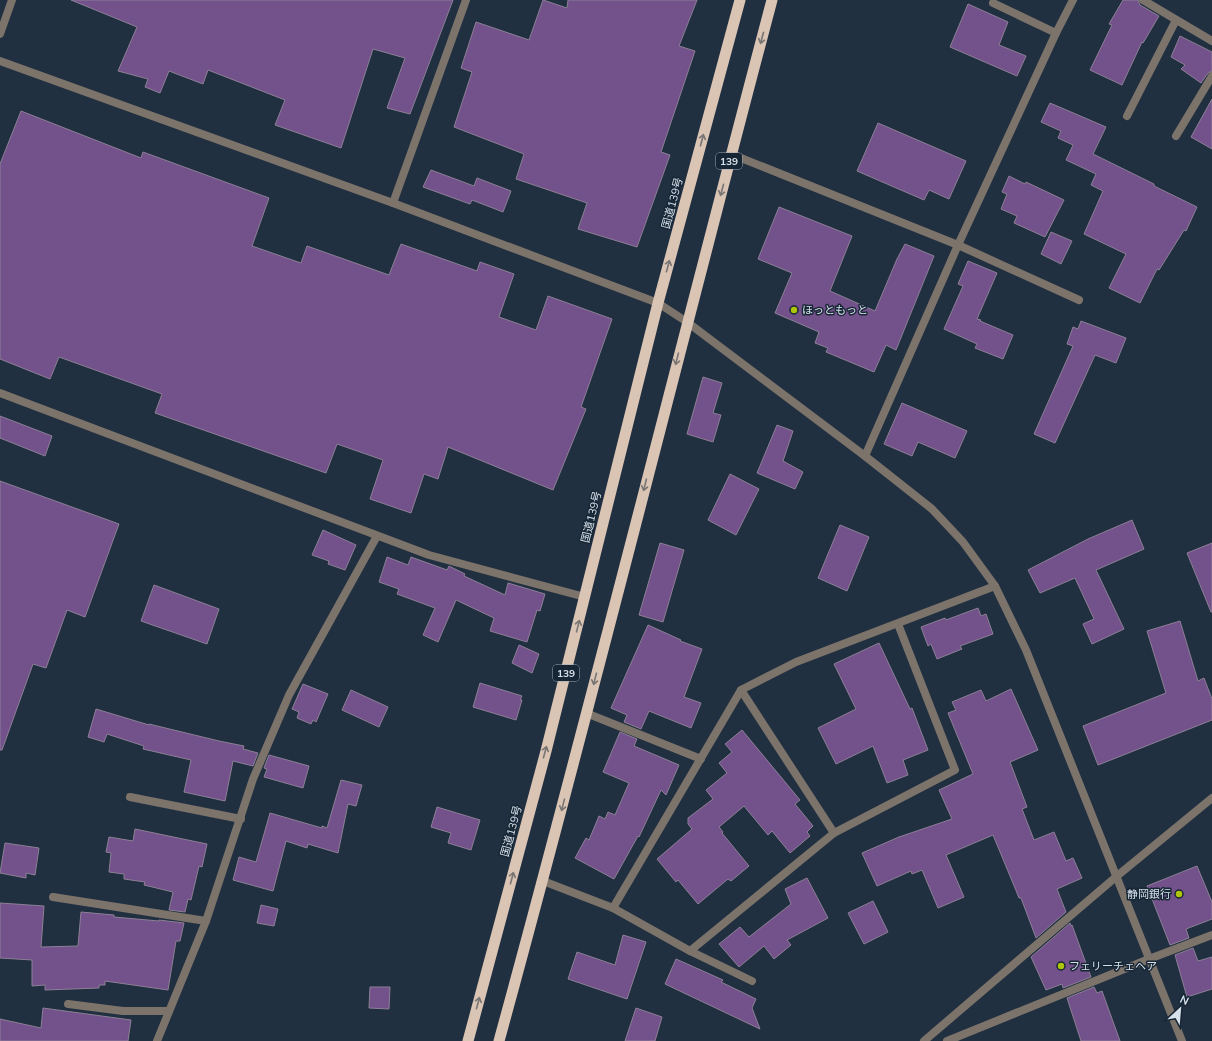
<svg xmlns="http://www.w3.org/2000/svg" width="1212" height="1041" viewBox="0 0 1212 1041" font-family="Mulish,'Noto Sans JP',sans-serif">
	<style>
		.building { fill: #73518b; stroke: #8c8096 }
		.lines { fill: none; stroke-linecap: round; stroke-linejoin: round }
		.minor { stroke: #7c736b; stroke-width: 8 }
		.tertiary { stroke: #7c736b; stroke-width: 8 }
		.trunk { stroke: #dac4b4; stroke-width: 11 }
		.oneway { stroke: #787574 }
		.poi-dot { fill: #afc508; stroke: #172635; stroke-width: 1.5 }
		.labels { text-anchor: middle; stroke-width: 3; stroke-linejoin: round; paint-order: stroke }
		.shield { fill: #172635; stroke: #9da9b4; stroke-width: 1 }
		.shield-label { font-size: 10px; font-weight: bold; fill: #d7e1eb }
		.street-label { font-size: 11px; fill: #d7e1eb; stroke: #172635 }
		.poi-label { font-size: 11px; fill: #d7e1eb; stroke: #172635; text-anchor: start }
	</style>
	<rect width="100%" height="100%" fill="#213040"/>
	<g class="building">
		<path d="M71,0H453L410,114L387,108L405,58L373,49L341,148L275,125L285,100L208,70L203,84L169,71L160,93L145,87L148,79L118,71L137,27Z"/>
		<path d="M543,0L567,8L568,0H697L679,46L695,51L661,152L670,155L637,247L578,229L587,203L516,179L524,154L454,127L472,72L461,68L476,22L529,40Z"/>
		<path d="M1123,0H1138L1140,5L1159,16L1143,43L1142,42L1122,85L1090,70L1112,25L1109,24Z"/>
		<path d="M968,4L1008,22L999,45L1026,56L1017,76L950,47Z"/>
		<path d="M1180,36L1212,52V71L1208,73L1201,83L1181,69L1185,65L1171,57Z"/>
		<path d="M1212,99V149L1191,137Z"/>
		<path d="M1050,103L1106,127L1093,154L1154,184V186L1197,207L1186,231L1184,230L1159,270L1157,269L1140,303L1109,288L1126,254L1084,234L1103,191L1091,185L1096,174L1066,160L1073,145L1058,138L1061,131L1041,122Z"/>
		<path d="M21,111L141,158L143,152L269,198L252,246L301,263L307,246L389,275L401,244L477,271L480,262L514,274L499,317L536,330L548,296L612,319L581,407L586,409L553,490L448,447L438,479L424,474L411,513L370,499L383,460L337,444L326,473L155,413L162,394L59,357L50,379L0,359V164Z"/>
		<path d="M878,123L966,161L949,199L929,190L924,200L857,171Z"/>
		<path d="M431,170L474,186L477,178L511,191L503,212L472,200L470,204L423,187Z"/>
		<path d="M1009,176L1025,184L1026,182L1064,200L1045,237L1014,223L1017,216L1001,209L1007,194L1002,192Z"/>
		<path d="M779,207L852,236L830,291L875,311L897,259L905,244L934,256L896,350L886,345L874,372L826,352L828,348L815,343L819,332L775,313L792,273L758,259Z"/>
		<path d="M1051,232L1072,241L1061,264L1041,254Z"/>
		<path d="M968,261L997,273L977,319L981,320L980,321L1013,335L1003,359L975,348L977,344L944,329L963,286L958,284Z"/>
		<path d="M1081,321L1126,338L1116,363L1095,355L1055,443L1034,434L1073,346L1067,344L1073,327L1078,329Z"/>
		<path d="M703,377L722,383L713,413L721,415L713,442L687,434Z"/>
		<path d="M902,403L967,431L955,458L918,442L912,456L884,444Z"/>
		<path d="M0,416L52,436L45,456L0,438Z"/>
		<path d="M777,425L793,431L783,461L803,472L795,489L757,473Z"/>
		<path d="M730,474L759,489L736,535L708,520Z"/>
		<path d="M0,481L119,524L85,617L67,610L46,668L33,664L2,750H0Z"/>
		<path d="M1132,520L1144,549L1096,570L1124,629L1092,644L1083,624L1094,619L1075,578L1040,593L1028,570L1088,539Z"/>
		<path d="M840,525L869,537L847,591L818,578Z"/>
		<path d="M323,530L356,545L345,570L328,564L329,561L312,555Z"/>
		<path d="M660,543L684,550L663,622L639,615Z"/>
		<path d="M1212,543V612H1211L1187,553Z"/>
		<path d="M387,557L408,565L411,557L447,570L449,566L465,574L464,576L505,595L508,583L545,594L540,611L537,610L527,642L490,631L494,618L456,600L438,642L423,635L435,608L397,594L399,589L379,582Z"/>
		<path d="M154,585L219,609L207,644L141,621Z"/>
		<path d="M978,608L981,616L986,614L993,634L960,646L962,649L937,659L931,644L928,646L921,627L945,618L946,620Z"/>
		<path d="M1180,621L1198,681L1204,678L1212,699V720L1098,765L1083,726L1166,693L1147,631Z"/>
		<path d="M648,625L681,640L680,641L702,649L684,697L701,703L691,728L649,711L641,729L624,722L627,715L611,708Z"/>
		<path d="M879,643L910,709L912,708L928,750L903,760L908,775L887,783L873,746L836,764L818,728L856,709L834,664Z"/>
		<path d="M519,645L539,654L532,673L512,663Z"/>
		<path d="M480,683L522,696L520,700H522L516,720L473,707Z"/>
		<path d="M303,684L328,694L316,722L313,720L311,724L297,718L299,712L292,709Z"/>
		<path d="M1011,689L1038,750L1010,762L1027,807L1022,809L1034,840L1054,832L1066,861L1073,858L1082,878L1057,889L1066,912L1036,938L1021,898H1019L1015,888L993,835L946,855L964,897L938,908L922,870L912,874L911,871L877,886L862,853L899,837L952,819L939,790L973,774L948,713L956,710L952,702L981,690L986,701Z"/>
		<path d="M351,690L388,707L379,727L342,710Z"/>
		<path d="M96,709L149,725V724L219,741L244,746L243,749L258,753L253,766L233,761L225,801L184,792L191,760L143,749L144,746L107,734L104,742L88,737Z"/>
		<path d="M742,730L800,800L795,804L813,826L807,832L810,836L790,853L772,831L768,835L744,806L719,827L723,832L722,833L749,866L731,881L728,879L698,904L678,880L676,882L657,859L692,829L688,824V818L713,799L706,790L727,773L719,763L732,752L725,744Z"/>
		<path d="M620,732L637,739L634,746L679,765L666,795L661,790L639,837L638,836L614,879L575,858L586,838L589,840L599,816L605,819L608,812L615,815L629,783L603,772Z"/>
		<path d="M269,755L309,766L303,788L264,777L267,769L264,768Z"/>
		<path d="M341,780L362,785L356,806L348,804L338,853L308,844L307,848L286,841L273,891L233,880L239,857L256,862L270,813L322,828V826L327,828Z"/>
		<path d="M437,807L480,820L471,850L448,843L451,833L431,827Z"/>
		<path d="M135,829L207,844L202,867L199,866L191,900L188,899L185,912L169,910L173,892L144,885L145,882L124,879V874L109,872L111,853L106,852L109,837L133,841Z"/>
		<path d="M5,843L39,848L35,875L26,873V878L0,873Z"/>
		<path d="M1197,866L1212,902V919L1186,929L1189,938L1170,945L1147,886Z"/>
		<path d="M807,878L828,918L787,940L791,945L774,959L764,946L739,967L719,944L740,927L749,937L791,904L785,889Z"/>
		<path d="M873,901L888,932L864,944L848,913Z"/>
		<path d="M0,903L44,906L41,947L78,946L81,912L114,915V917L159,921V920L184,923L180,941H176L168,990L105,981V985H99V988L45,990V985L32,986V960L0,958Z"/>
		<path d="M261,905L278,909L274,926L257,923Z"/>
		<path d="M1070,923L1071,926L1072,925L1091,977L1063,988L1062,984L1046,990L1031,957Z"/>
		<path d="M623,935L646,942L627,999L568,979L577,952L615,965Z"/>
		<path d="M1193,948L1198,961L1212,957V989L1187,997L1175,955Z"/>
		<path d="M676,959L723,980L721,982L756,999L752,1008L760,1029L665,984Z"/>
		<path d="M370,987H390L389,1009L369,1008Z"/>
		<path d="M1094,987L1097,993L1102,991L1120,1041H1081L1067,998Z"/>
		<path d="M43,1008L131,1020L128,1041H0V1019L41,1028Z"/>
		<path d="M636,1008L662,1017L655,1041H625Z"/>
	</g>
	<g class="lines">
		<g class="minor">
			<path d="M1143,0L1212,41"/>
			<path d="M993,3L1056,33"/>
			<path d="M0,34L12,0"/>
			<path d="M1127,116L1176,20"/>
			<path d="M1176,136L1212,76"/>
			<path d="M731,154L958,245L1079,300"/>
			<path d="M393,203L466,0"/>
			<path d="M0,393L429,555L585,597"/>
			<path d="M865,456L958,245L1056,33L1073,0"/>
			<path d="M741,690L834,833"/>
			<path d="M586,713L701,759"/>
			<path d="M130,797L241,819"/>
			<path d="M543,881L613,908L690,951L752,981"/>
			<path d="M53,897L206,921"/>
			<path d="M613,908L741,690L796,662L995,586"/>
			<path d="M690,951L834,833L955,770L898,624"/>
			<path d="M68,1004L123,1011H169"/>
			<path d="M157,1041L206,921L253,779L289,695L377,536"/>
			<path d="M924,1041L1117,876L1212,798"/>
			<path d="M947,1041L1149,959L1212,935"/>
		</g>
		<path class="tertiary" d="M0,61L393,203L658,303L687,322L865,456L932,509L963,542L995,586L1026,650L1182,1041"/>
		<g class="trunk">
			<path d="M468,1041L546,751L658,303L740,0"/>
			<path d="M499,1041C594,695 680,347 772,0"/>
		</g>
	</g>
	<defs><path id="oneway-shaft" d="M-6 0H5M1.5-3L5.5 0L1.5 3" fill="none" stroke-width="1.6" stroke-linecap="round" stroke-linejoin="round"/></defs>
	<g class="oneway">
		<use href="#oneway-shaft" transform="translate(762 38) rotate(105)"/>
		<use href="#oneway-shaft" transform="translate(702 140) rotate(-75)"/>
		<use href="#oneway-shaft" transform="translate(722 190) rotate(105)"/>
		<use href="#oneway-shaft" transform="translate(668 266) rotate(-75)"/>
		<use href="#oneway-shaft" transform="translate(677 359) rotate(104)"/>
		<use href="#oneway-shaft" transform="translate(645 485) rotate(104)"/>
		<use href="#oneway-shaft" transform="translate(578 626) rotate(-76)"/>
		<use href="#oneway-shaft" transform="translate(595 679) rotate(104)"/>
		<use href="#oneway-shaft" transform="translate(545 752) rotate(-75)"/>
		<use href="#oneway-shaft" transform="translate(563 805) rotate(104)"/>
		<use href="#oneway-shaft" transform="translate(512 878) rotate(-75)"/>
		<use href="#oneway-shaft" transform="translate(478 1003) rotate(-75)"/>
	</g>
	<g class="poi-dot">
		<circle cx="794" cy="310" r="4"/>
		<circle cx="1179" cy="894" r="4"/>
		<circle cx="1061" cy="966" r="4"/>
	</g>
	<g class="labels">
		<g class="shield">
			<rect x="716" y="153" width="26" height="16" rx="3"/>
			<rect x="553" y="665" width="26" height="16" rx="3"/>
		</g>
		<g class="shield-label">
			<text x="729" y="165">139</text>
			<text x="566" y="677">139</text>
		</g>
		<g class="street-label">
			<text transform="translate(672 203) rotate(-75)" y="4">国道139号</text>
			<text transform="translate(591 517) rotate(-76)" y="4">国道139号</text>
			<text transform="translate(511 831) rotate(-75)" y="4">国道139号</text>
		</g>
		<g class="poi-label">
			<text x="802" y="314">ほっともっと</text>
			<text x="1171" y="898" text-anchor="end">静岡銀行</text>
			<text x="1069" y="970">フェリーチェヘア</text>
		</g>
	</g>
	<g transform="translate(1180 1009) rotate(26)" stroke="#172635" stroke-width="3" paint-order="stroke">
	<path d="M0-3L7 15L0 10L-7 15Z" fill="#d7e1eb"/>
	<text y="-6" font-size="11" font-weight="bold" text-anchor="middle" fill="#d7e1eb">N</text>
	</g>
</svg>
